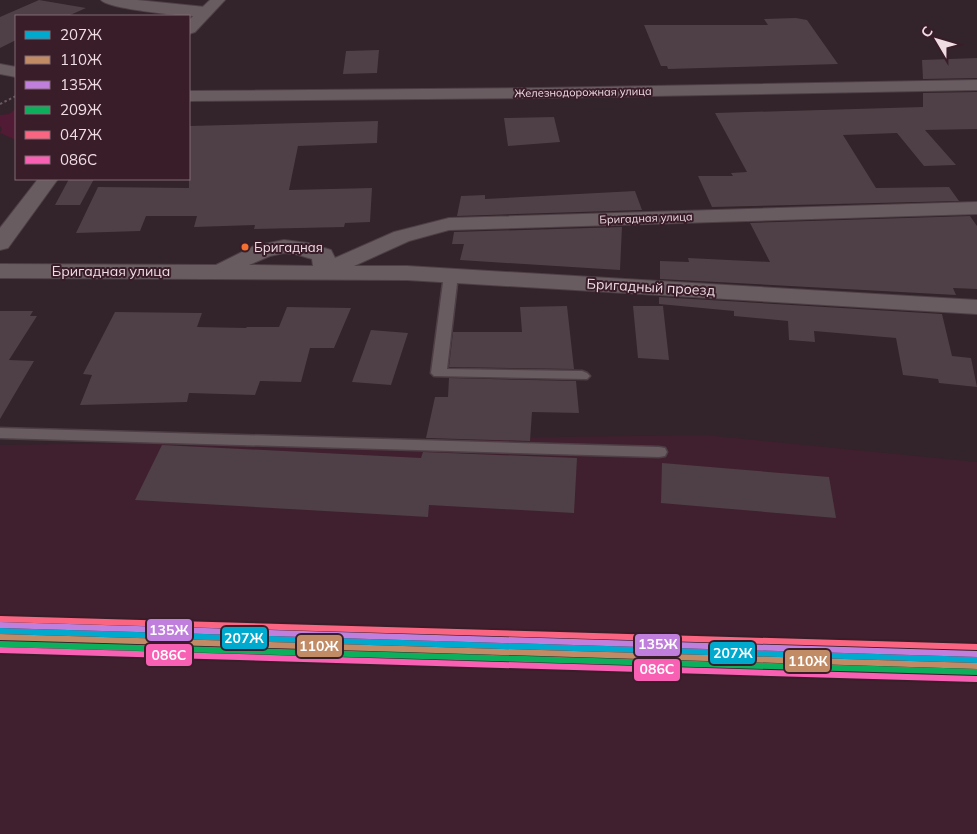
<svg xmlns="http://www.w3.org/2000/svg" width="977" height="834" viewBox="0 0 977 834" font-family="Mulish,sans-serif">
	<style>
		.built { fill: #40202e }
		.green { fill: #511a35 }
		.building { fill: #4e4046 }
		.lines { fill: none; stroke-linecap: round; stroke-linejoin: round }
		.lane-casing { stroke: #4d3f45; stroke-width: 3 }
		.street-casing { stroke: #4d3f45; stroke-width: 2 }
		.secondary-casing { stroke: #4d3f45; stroke-width: 2 }
		.path { stroke: #675b60; stroke-width: 2; stroke-dasharray: 2.5 2.5; stroke-linecap: butt }
		.lane { fill: #695c61; fill-rule: evenodd }
		.street { fill: #695c61; fill-rule: evenodd }
		.secondary { fill: #695c61; fill-rule: evenodd }
		.rail { stroke: #6a5e62; stroke-width: 5; stroke-dasharray: 8 8; stroke-linecap: butt }
		.rail-1-casing { stroke: #391d29; stroke-width: 10 }
		.rail-2-casing { stroke: #391d29; stroke-width: 10 }
		.rail-3-casing { stroke: #391d29; stroke-width: 10 }
		.rail-4-casing { stroke: #391d29; stroke-width: 10 }
		.rail-5-casing { stroke: #391d29; stroke-width: 10 }
		.rail-6-casing { stroke: #391d29; stroke-width: 10 }
		.rail-1 { stroke: #00a9ce; stroke-width: 6 }
		.rail-2 { stroke: #c18c65; stroke-width: 6 }
		.rail-3 { stroke: #c07fdc; stroke-width: 6 }
		.rail-4 { stroke: #0daf5c; stroke-width: 6 }
		.rail-5 { stroke: #fa6682; stroke-width: 6 }
		.rail-6 { stroke: #f860b3; stroke-width: 6 }
		.bus-dot { fill: #f46f30; stroke: #391d29; stroke-width: 2 }
		.labels { text-anchor: middle; stroke-width: 4; stroke-linejoin: round; paint-order: stroke }
		.far-street-label { font-size: 11px; fill: #f0dde4; stroke: #391d29 }
		.bus-label { font-size: 13px; fill: #f0dde4; stroke: #391d29; text-anchor: start }
		.street-label { font-size: 14px; fill: #f0dde4; stroke: #391d29 }
		.line-badge { stroke: #391d29; stroke-width: 2 }
		.badge-label { font-size: 14px; text-anchor: middle; font-weight: bold; fill: #fff }
	</style>
	<rect width="100%" height="100%" fill="#33232a"/>
	<path class="built" d="M704,435L977,462V834H0V445Z"/>
	<path class="green" d="M16,108V140L0,133L2,129L0,126V115L9,114Z"/>
	<g class="building">
		<path d="M39,0L86,8L68,16H16V40L0,48V17Z"/>
		<path d="M796,18L807,20L838,64L668,69L667,66H661L644,25H768L764,19Z"/>
		<path d="M379,50L377,73L343,74L346,51Z"/>
		<path d="M977,58V78L923,79L922,60Z"/>
		<path d="M977,92V129L925,130L956,165L924,166L897,133L843,135L876,188L949,187L959,201L712,207L698,176H733L731,173L747,172L715,113L923,107V93Z"/>
		<path d="M554,117L560,142L508,146L504,118Z"/>
		<path d="M378,121L377,143L298,146L289,190L372,188L370,222L345,223L344,227L254,229L255,225L194,227L197,216H146L140,231L76,233L98,187L189,188V126Z"/>
		<path d="M69,179H94L80,205H55Z"/>
		<path d="M635,191L642,210L457,216L461,196L485,195V199Z"/>
		<path d="M970,216L977,226V289L953,288L956,295L660,279V261L689,262L688,258L770,262L750,223Z"/>
		<path d="M622,227L620,270L460,260L464,244H452L454,232Z"/>
		<path d="M659,297L942,314L952,356L971,358L977,387L939,383L938,379L903,375L896,338L814,331L815,342L789,340L788,321L734,316V311L659,304Z"/>
		<path d="M567,306L574,369L449,367L453,332H522L520,307Z"/>
		<path d="M633,306H663L669,360L638,358Z"/>
		<path d="M287,307L351,308L334,348H310L301,382L260,381L255,395L189,393L187,402L80,405L92,375L83,374L115,312L202,313L197,327L246,328L247,327H279Z"/>
		<path d="M0,311H33L30,316H37L9,360L34,361L0,419Z"/>
		<path d="M371,330L408,333L391,385L352,382Z"/>
		<path d="M449,378L576,381L579,413L532,412L530,441L426,438L435,397H448Z"/>
		<path d="M162,445L421,458L423,452L577,458L574,513L429,505L428,517L135,500Z"/>
		<path d="M662,463L829,477L836,518L661,503Z"/>
	</g>
	<g class="lines">
		<g class="lane-casing">
			<g id="lane">
				<path d="M451,271L458,275L447,369L582,371L587,373L590,376L587,379L434,376L431,373L444,275Z"/>
				<path d="M0,428L659,447L665,448L667,452L665,456L659,457L0,438Z"/>
			</g>
		</g>
		<g class="street-casing">
			<g id="street">
				<path d="M101,0H137L205,7L213,12C210,16 211,15 207,16C193,18 107,9 101,0Z"/>
				<path d="M0,64L16,67V77L0,74Z"/>
				<path d="M977,202V214L449,230L409,241L354,266H407L977,300V314L407,280L0,278V264L216,265L254,246L284,240L308,243L331,250L335,258L394,232L449,218ZM284,253L295,254L312,259L313,266L249,265L270,256Z"/>
			</g>
		</g>
		<g class="secondary-casing">
			<g id="secondary">
				<path d="M210,0H225L195,32L189,34V20Z"/>
				<path d="M977,80V90L540,98L189,101V91L540,88Z"/>
				<path d="M38,179H58L8,248L0,250V228Z"/>
			</g>
		</g>
		<path class="path" d="M0,104L16,96"/>
		<use href="#lane" class="lane"/>
		<use href="#street" class="street"/>
		<use href="#secondary" class="secondary"/>
		<path class="rail" d="M349,661L631,650"/>
		<g class="rail-1-casing">
			<path id="rail-1" d="M0,631L977,660"/>
		</g>
		<g class="rail-2-casing">
			<path id="rail-2" d="M0,637L977,666"/>
		</g>
		<g class="rail-3-casing">
			<path id="rail-3" d="M0,625L977,654"/>
		</g>
		<g class="rail-4-casing">
			<path id="rail-4" d="M0,644L977,672"/>
		</g>
		<g class="rail-5-casing">
			<path id="rail-5" d="M0,619L977,647"/>
		</g>
		<g class="rail-6-casing">
			<path id="rail-6" d="M0,650L976,679"/>
		</g>
		<use href="#rail-1" class="rail-1"/>
		<use href="#rail-2" class="rail-2"/>
		<use href="#rail-3" class="rail-3"/>
		<use href="#rail-4" class="rail-4"/>
		<use href="#rail-5" class="rail-5"/>
		<use href="#rail-6" class="rail-6"/>
	</g>
	<circle class="bus-dot" cx="245" cy="247" r="4.5"/>
	<g class="labels">
		<g class="far-street-label">
			<text transform="translate(583 92) rotate(-1)" y="4">Железнодорожная улица</text>
			<text transform="translate(646 218) rotate(-2)" y="4">Бригадная улица</text>
		</g>
		<g class="bus-label">
			<text x="254" y="252">Бригадная</text>
		</g>
		<g class="street-label">
			<text x="111" y="276">Бригадная улица</text>
			<text transform="translate(651 287) rotate(3)" y="5">Бригадный проезд</text>
		</g>
	</g>
	<g class="line-badge">
		<rect x="146" y="618" width="47" height="24" rx="5" fill="#c07fdc"/>
		<rect x="221" y="626" width="47" height="24" rx="5" fill="#00a9ce"/>
		<rect x="634" y="633" width="47" height="24" rx="5" fill="#c07fdc"/>
		<rect x="296" y="634" width="47" height="24" rx="5" fill="#c18c65"/>
		<rect x="709" y="641" width="47" height="24" rx="5" fill="#00a9ce"/>
		<rect x="145" y="643" width="48" height="24" rx="5" fill="#f860b3"/>
		<rect x="784" y="649" width="47" height="24" rx="5" fill="#c18c65"/>
		<rect x="633" y="658" width="48" height="24" rx="5" fill="#f860b3"/>
	</g>
	<g class="badge-label">
		<text x="169" y="635">135Ж</text>
		<text x="244" y="643">207Ж</text>
		<text x="658" y="649">135Ж</text>
		<text x="319" y="651">110Ж</text>
		<text x="733" y="658">207Ж</text>
		<text x="169" y="660">086С</text>
		<text x="808" y="666">110Ж</text>
		<text x="657" y="674">086С</text>
	</g>
	<rect x="15" y="15" width="175" height="165" fill="#391d29" stroke="#826a74"/>
	<rect x="25" y="31" width="25" height="8" fill="#00a9ce" stroke="#826a74"/>
	<text x="60" y="40" font-size="15" fill="#f0dde4">207Ж</text>
	<rect x="25" y="56" width="25" height="8" fill="#c18c65" stroke="#826a74"/>
	<text x="60" y="65" font-size="15" fill="#f0dde4">110Ж</text>
	<rect x="25" y="81" width="25" height="8" fill="#c07fdc" stroke="#826a74"/>
	<text x="60" y="90" font-size="15" fill="#f0dde4">135Ж</text>
	<rect x="25" y="106" width="25" height="8" fill="#0daf5c" stroke="#826a74"/>
	<text x="60" y="115" font-size="15" fill="#f0dde4">209Ж</text>
	<rect x="25" y="131" width="25" height="8" fill="#fa6682" stroke="#826a74"/>
	<text x="60" y="140" font-size="15" fill="#f0dde4">047Ж</text>
	<rect x="25" y="156" width="25" height="8" fill="#f860b3" stroke="#826a74"/>
	<text x="60" y="165" font-size="15" fill="#f0dde4">086С</text>
	<g transform="translate(937 40) rotate(308)" stroke="#391d29" stroke-width="4" paint-order="stroke">
	<path d="M0-4L9 19L0 12L-9 19Z" fill="#f0dde4"/>
	<text y="-8" font-size="14" font-weight="bold" text-anchor="middle" fill="#f0dde4">С</text>
	</g>
</svg>
